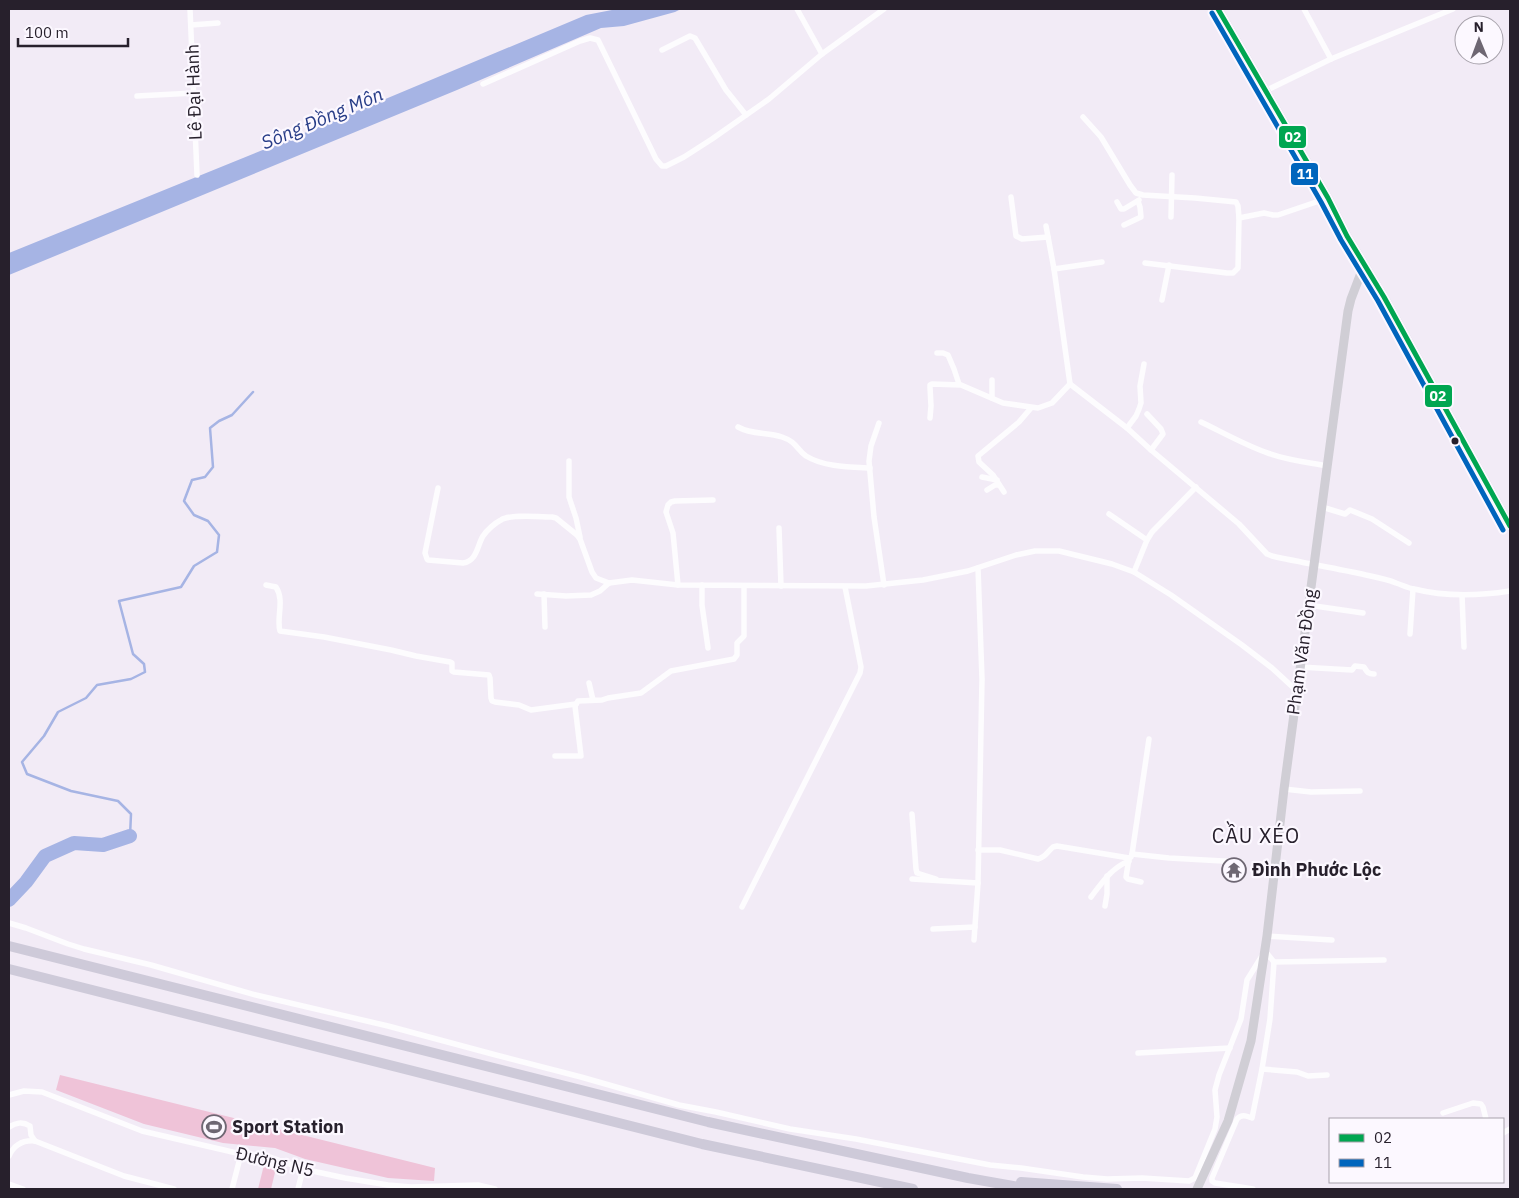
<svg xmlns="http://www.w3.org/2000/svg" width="1519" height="1198" viewBox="0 0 1519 1198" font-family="'IBM Plex Sans',sans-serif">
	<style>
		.green { fill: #efc3d8 }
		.water { fill: #a6b4e4 }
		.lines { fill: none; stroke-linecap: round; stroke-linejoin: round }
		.stream { stroke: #a6b4e4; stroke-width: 2.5 }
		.river { stroke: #a6b4e4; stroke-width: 14 }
		.street { stroke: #fdfcfe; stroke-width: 5.5 }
		.secondary { stroke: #d0ced5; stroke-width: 9 }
		.primary { stroke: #cfccd6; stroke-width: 9 }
		.highway { stroke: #cecad9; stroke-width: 10 }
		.bus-1-casing { stroke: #fcf8ff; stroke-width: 9 }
		.bus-2-casing { stroke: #fcf8ff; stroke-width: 9 }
		.bus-1 { stroke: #00a651; stroke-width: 5 }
		.bus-2 { stroke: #0065bd; stroke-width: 5 }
		.bus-dot { fill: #27202c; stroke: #fcf8ff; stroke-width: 2 }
		.labels { text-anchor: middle; stroke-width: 4.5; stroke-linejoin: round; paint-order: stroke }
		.street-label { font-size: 18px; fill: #27202c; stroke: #fcf8ff }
		.poi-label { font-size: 18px; font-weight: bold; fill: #27202c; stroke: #fcf8ff; text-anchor: start }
		.water-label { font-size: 19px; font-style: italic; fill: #273c87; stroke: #fcf8ff }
		.quarter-label { font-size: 20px; letter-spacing: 1px; fill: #27202c; stroke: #fcf8ff }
		.line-badge { stroke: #fcf8ff; stroke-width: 2 }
		.badge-label { font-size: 14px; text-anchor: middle; font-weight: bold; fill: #fff }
	</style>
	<rect width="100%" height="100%" fill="#f2ebf6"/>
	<g class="green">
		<path d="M60,1075L435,1168L434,1181L388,1178L305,1159L275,1148L223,1143L144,1124L56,1090Z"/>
		<path d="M266,1157L278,1160L271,1189H258Z"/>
	</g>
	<path class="water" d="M617,9H681L675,12L624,26L601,28L457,90L9,275V253L290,139L586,15Z"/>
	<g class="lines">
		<path class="stream" d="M130,836L131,814L118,801L71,791L27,774L22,762L44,736L58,712L86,698L97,685L131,679L145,672L144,664L133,654L119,601L181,587L194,566L217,552L219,535L208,521L194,515L184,501L192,480L205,477L213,467L210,428L219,421L232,415L253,392"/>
		<path class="river" d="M9,900L26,882L45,856L74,843L103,845L130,836"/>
		<g class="street">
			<path d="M190,9L197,175"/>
			<path d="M797,9L822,54"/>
			<path d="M1304,9L1331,59"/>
			<path d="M191,25L218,23"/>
			<path d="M662,50L690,36L695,38L726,90L746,115"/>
			<path d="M483,84L580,41L590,38L598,40L656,159L662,166H666L684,157L712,139L769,99L822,54L884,9"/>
			<path d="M1265,91L1331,59L1453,9"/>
			<path d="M137,96L194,93"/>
			<path d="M1083,117L1101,137L1130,185L1136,193L1143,195L1195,198L1236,202L1238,206L1239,218L1264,213L1273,215H1278L1328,198"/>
			<path d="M1011,197L1016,236L1022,239L1048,237"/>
			<path d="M1117,202L1121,209H1124L1139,200"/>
			<path d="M1171,217L1172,175"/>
			<path d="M1124,225L1141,217L1140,207L1138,201"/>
			<path d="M1046,226L1054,269L1070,384L1127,428L1151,450L1239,524L1267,554L1272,556C1303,563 1335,568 1366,575C1376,577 1387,579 1396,583C1402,585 1408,588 1414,589C1446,597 1478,596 1510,591"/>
			<path d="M1145,263L1227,273H1233L1238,268L1239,218"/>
			<path d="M1054,269L1102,262"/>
			<path d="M1162,300L1169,265"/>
			<path d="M937,353H943L948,355L954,369L959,384"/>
			<path d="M992,398V380"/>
			<path d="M1147,414L1161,429L1163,434L1151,450"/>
			<path d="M930,418L931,406L930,387V385L932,384L961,385L1003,403L1038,408L1052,403L1070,384"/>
			<path d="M1201,422C1222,432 1243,444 1265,452C1285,460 1306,462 1327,466"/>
			<path d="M879,423L871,446L869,461L874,517L884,585"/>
			<path d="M738,427C752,435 767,432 782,437C797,442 796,449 806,456C824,467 849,467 870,468"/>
			<path d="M1127,428L1136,416L1139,409L1141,403L1140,386L1144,364"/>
			<path d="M569,461V497L576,518L580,537"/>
			<path d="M982,477L997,480"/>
			<path d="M438,488L425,553L427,559L428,560L463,563C477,561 477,546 483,536C487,530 495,523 501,520C509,514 541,517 552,517L556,518L577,535L580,539L592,572L596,578L609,583"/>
			<path d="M987,490L995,485H999"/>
			<path d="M1004,492L993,475L979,462L978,456L1019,422L1031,408"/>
			<path d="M1322,507L1345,514L1350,510L1372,519L1409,543"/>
			<path d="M1109,514L1147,540"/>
			<path d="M779,528L781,586"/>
			<path d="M1134,572L1147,540L1152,532L1196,487"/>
			<path d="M266,585L276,587C285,601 276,618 280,631L324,637L391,650L416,656L450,662L452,663V671L454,672L489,675L490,678L491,698L492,701L495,702L519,705L531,710L576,704"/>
			<path d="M678,585L673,533L666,512L668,505L671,502L675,501L713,500"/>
			<path d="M702,585V605L708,648"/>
			<path d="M537,594L566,596L591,595L600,591L609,583L632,580L678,585L866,586L923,580L968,571L1016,555L1035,551H1059L1112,564L1134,572L1171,595L1242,645L1272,668L1297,691"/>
			<path d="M544,594L545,627"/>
			<path d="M1462,595L1464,647"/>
			<path d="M1308,605L1363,613"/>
			<path d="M1410,634L1413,589"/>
			<path d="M1300,667L1352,670L1355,666L1364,667C1367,672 1368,674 1374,674"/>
			<path d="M589,683L593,700"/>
			<path d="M555,756H581L575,706L578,701L602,700L608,698L641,693L671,671L734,659L737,655V643L744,636V586"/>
			<path d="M1284,789L1311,792L1360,791"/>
			<path d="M912,814L916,869L917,873L936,879"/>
			<path d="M978,850H1000L1038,859C1046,857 1047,852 1053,847L1057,846L1129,858L1131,857L1132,854L1169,858L1241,862"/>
			<path d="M1132,854L1149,739"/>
			<path d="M1129,858L1126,877L1128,879L1141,882"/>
			<path d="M912,879L978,883"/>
			<path d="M1091,897C1102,883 1111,868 1129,861"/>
			<path d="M1105,906L1107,894V876"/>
			<path d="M742,907L860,673L861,667L845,587"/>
			<path d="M9,923L26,928L68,944L84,949L151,965L256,995L388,1026L496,1055L581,1077L679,1105L716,1112L790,1129L856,1139L990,1165L1021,1168L1083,1177L1107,1179L1142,1178L1189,1181L1195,1178L1215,1129L1217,1117L1215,1090L1219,1075L1241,1019L1247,980L1265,951L1274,962L1270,1019L1262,1069L1252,1118C1246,1116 1242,1114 1237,1119L1212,1178V1181L1215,1183L1253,1189"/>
			<path d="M933,929L975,927"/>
			<path d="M1267,936L1332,940"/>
			<path d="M974,940L978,883L982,679L978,568"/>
			<path d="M1274,962L1384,960"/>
			<path d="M1138,1053L1230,1048"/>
			<path d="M1262,1069L1297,1072L1308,1076L1327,1075"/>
			<path d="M9,1095L24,1091L42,1092L142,1131L241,1154L270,1157L303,1169L345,1178L388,1185L411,1187L478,1185L495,1189"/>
			<path d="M1443,1113L1473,1103L1481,1104L1483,1107L1486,1119"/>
			<path d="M9,1127C16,1123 22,1121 30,1126L31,1135L35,1141"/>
			<path d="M1503,1133L1510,1129"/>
			<path d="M9,1156C14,1145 23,1140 35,1141L124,1176L174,1189"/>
			<path d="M9,1184L23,1189"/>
			<path d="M232,1189L241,1154"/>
			<path d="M298,1189L303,1169"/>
		</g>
		<path class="secondary" d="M1197,1189L1228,1121L1251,1041L1267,936L1284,789L1348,311L1351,299L1364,265"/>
		<path class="primary" d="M1218,9L1328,198L1347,236L1384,297L1510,526"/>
		<g class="highway">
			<path d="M9,946L708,1122L968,1178L1030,1189"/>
			<path d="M9,969L702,1144L913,1189"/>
			<path d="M1021,1182L1117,1189"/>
		</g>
		<g class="bus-1-casing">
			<path id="bus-1" d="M1218,9L1328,198L1347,236L1384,297L1510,526"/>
		</g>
		<g class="bus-2-casing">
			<path id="bus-2" d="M1212,13L1321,202L1341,240L1378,301L1503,530"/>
		</g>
		<use href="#bus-1" class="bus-1"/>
		<use href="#bus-2" class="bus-2"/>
	</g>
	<defs>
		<g id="temple-ring" transform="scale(1.25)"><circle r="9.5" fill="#fcf8ff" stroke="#6e6773" stroke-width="1.5"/><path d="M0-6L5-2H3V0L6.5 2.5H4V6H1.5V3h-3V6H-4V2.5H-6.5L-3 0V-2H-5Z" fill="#6e6773"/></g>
		<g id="stadium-ring" transform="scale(1.25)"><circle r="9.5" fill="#fcf8ff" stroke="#6e6773" stroke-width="1.5"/><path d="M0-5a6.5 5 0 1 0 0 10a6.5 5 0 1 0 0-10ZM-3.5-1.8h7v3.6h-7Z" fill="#6e6773"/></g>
	</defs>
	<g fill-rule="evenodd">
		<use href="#temple-ring" x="1234" y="870"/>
		<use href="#stadium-ring" x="214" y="1127"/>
	</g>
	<circle class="bus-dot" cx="1455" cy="441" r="4.5"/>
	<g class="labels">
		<g class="street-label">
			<text transform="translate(194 92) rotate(-92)" y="6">Lê Đại Hành</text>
			<text transform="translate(1302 652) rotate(-82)" y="6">Phạm Văn Đồng</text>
			<text transform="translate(275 1162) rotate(13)" y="6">Đường N5</text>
		</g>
		<g class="poi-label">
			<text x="1252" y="876">Đình Phước Lộc</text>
			<text x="232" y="1133">Sport Station</text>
		</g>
		<g class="water-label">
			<text transform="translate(322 118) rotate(-23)" y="7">Sông Đồng Môn</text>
		</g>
		<g class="quarter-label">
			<text x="1256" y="843">CẦU XÉO</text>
		</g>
	</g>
	<g class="line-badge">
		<rect x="1278" y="125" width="29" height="24" rx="5" fill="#00a651"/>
		<rect x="1290" y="162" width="29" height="24" rx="5" fill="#0065bd"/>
		<rect x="1424" y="384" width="29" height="24" rx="5" fill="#00a651"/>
	</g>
	<g class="badge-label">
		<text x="1293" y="142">02</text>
		<text x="1305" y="179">11</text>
		<text x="1438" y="401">02</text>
	</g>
	<rect width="1519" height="1198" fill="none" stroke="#27202c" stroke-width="20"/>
	<rect x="1329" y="1118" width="175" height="65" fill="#fcf8ff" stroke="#a7a2ab"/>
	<rect x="1339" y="1134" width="25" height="8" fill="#00a651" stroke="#a7a2ab"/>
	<text x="1374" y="1143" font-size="15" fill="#27202c">02</text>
	<rect x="1339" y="1159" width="25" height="8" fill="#0065bd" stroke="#a7a2ab"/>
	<text x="1374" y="1168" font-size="15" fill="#27202c">11</text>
	<g transform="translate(1479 40) rotate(359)"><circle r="24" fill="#fcf8ff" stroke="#a7a2ab"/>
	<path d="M0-4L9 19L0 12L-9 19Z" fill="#6e6773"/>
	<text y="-8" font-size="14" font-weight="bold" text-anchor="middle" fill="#27202c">N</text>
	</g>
	<path d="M18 38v8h110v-8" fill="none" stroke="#27202c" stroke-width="2.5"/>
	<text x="25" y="38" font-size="15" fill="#27202c" stroke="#fcf8ff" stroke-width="4" paint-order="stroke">100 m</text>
</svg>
